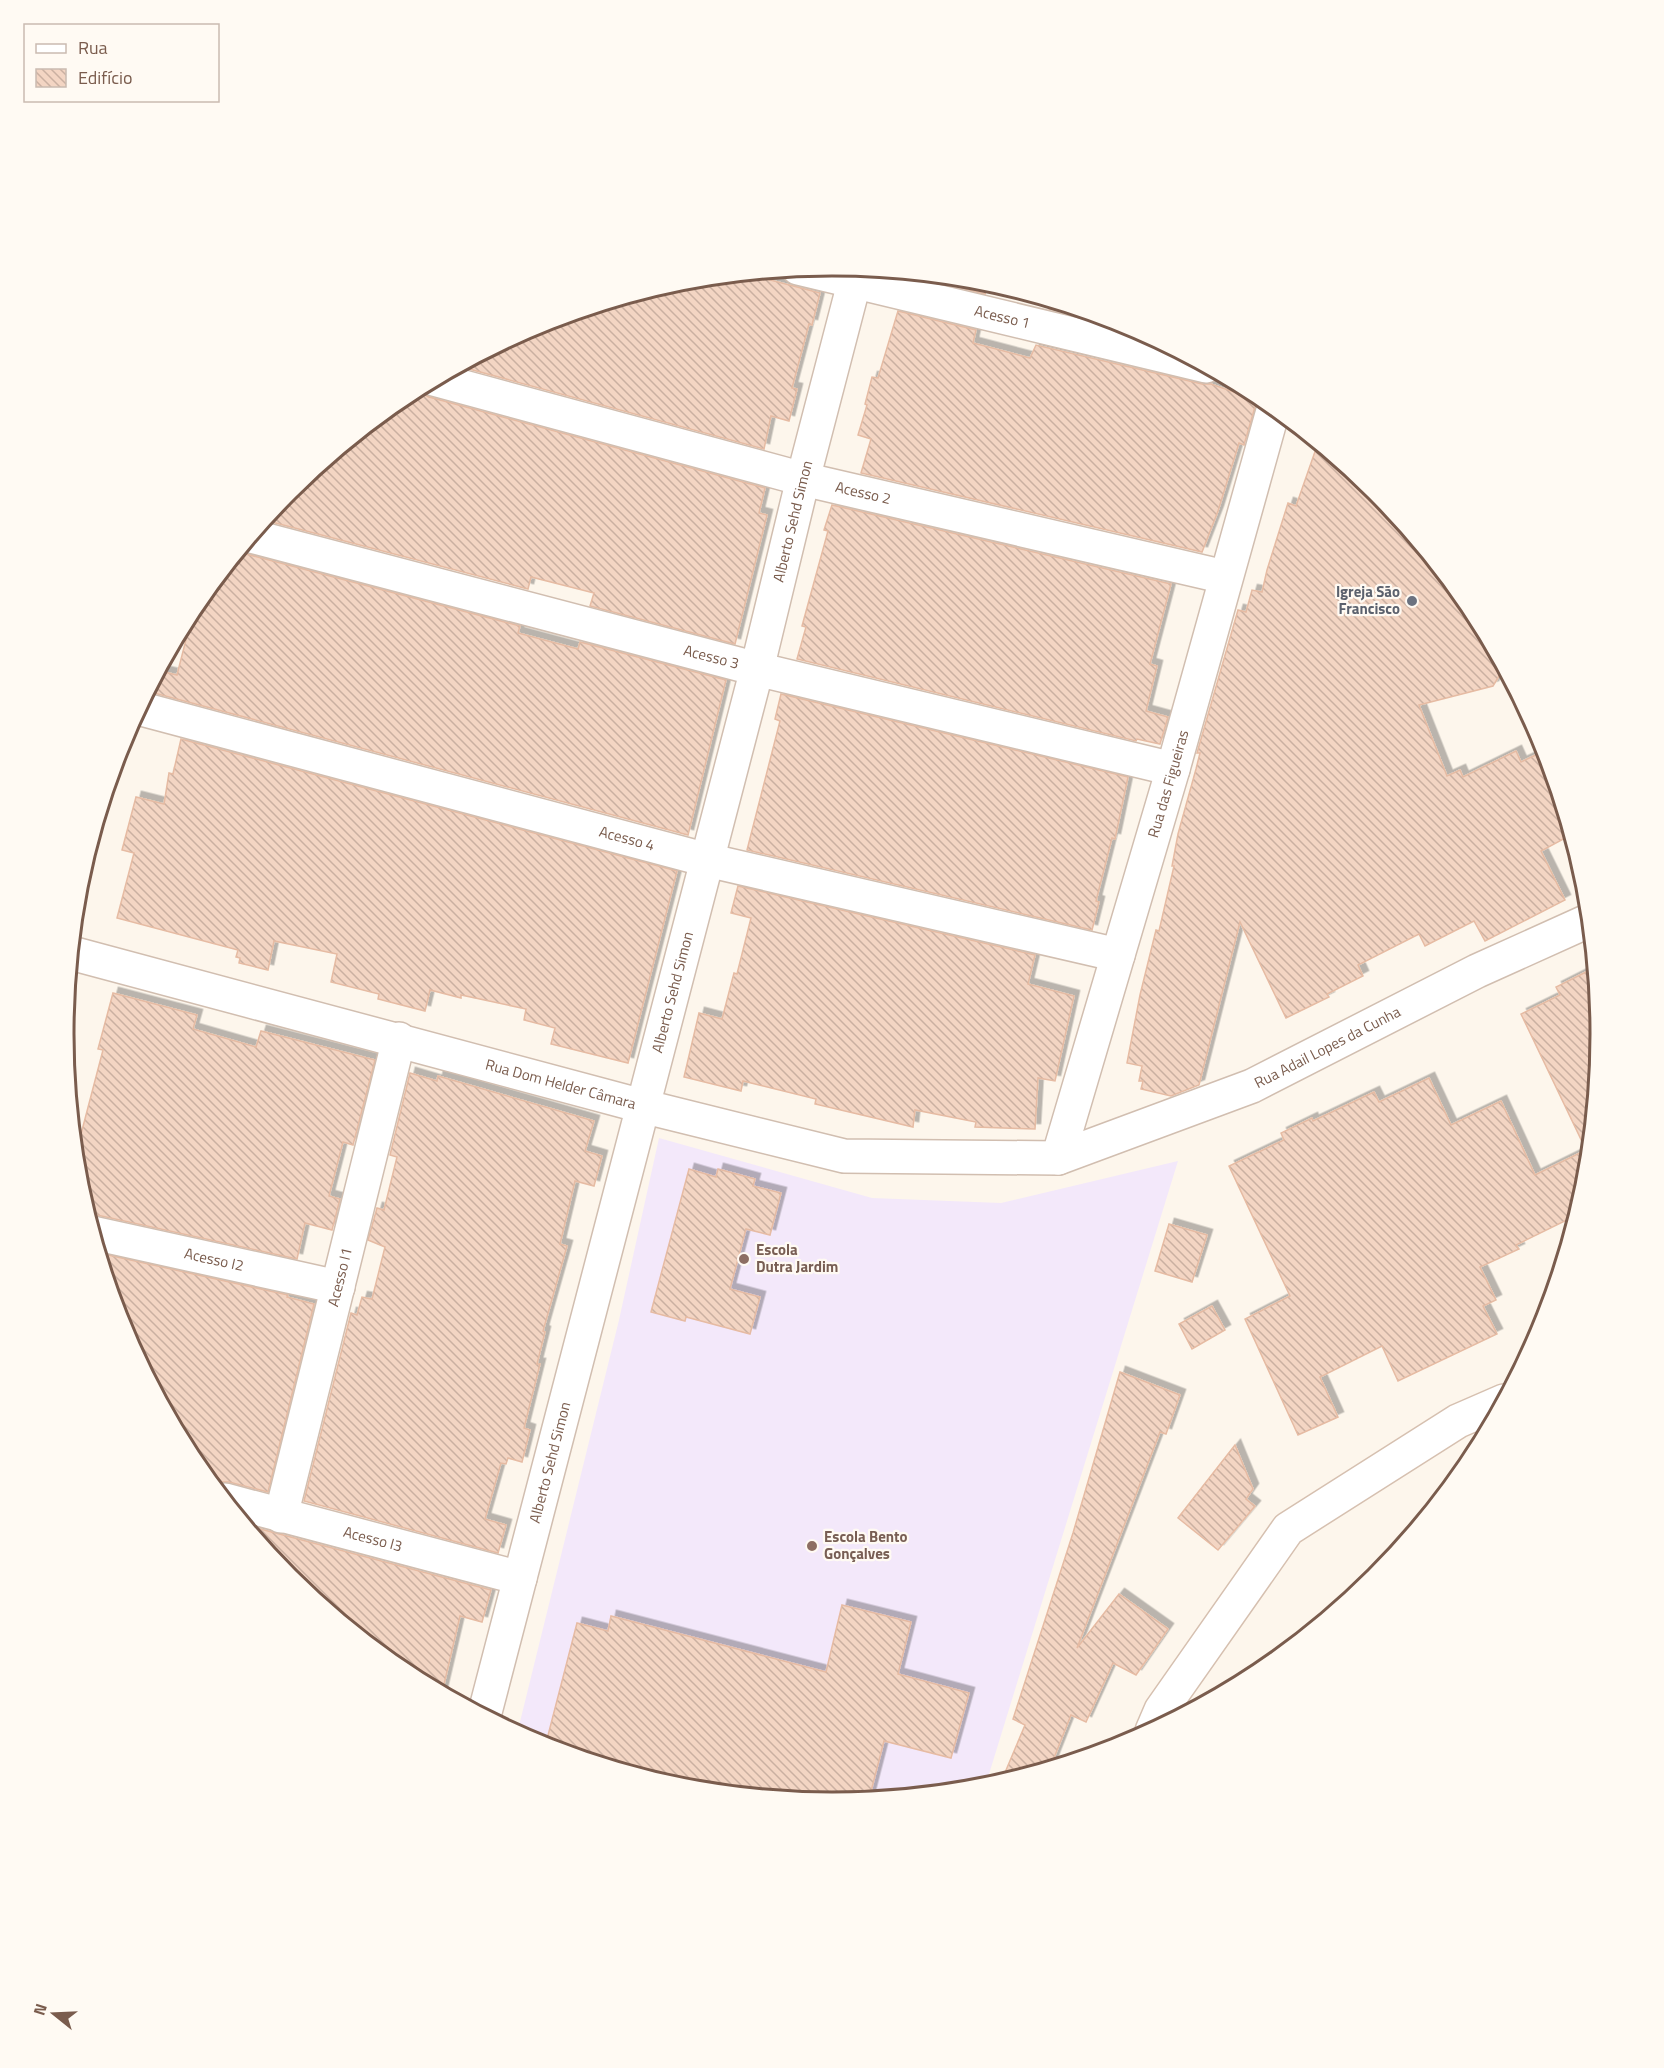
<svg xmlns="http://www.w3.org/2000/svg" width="1664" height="2068" viewBox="0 0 1664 2068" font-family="'Titillium Web',sans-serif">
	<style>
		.education { fill: #f3e8fa }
		.building { fill: url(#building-back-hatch); stroke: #e6bba3; stroke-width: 1.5; filter: url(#shadow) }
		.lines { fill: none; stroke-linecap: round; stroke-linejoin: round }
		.street-casing { stroke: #d1beb0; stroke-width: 36 }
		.secondary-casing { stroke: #d6c0b0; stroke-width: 36 }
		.street { stroke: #fff; stroke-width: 33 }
		.secondary { stroke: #fff; stroke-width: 33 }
		.worship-dot { fill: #6b7280; stroke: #fffaf3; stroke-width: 2 }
		.education-dot { fill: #8d6e63; stroke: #fffaf3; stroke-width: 2 }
		.labels { text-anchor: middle; stroke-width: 4.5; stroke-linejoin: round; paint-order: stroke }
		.street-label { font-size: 15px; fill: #7a5c4d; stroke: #fffaf3 }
		.worship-label { font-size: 15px; font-weight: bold; fill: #5b616d; stroke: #fffaf3; text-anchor: end }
		.education-label { font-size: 15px; font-weight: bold; fill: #785e54; stroke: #fffaf3; text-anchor: start }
		.rim { fill: none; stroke: #7a5c4d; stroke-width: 3 }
	</style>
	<defs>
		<pattern id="building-back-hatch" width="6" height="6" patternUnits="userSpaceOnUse" patternTransform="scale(1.5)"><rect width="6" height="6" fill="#f3d5c3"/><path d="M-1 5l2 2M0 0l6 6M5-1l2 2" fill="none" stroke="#cab0a1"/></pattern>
		<filter id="shadow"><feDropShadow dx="5.5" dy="-5.5" stdDeviation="0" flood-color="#0004"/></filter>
	</defs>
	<rect width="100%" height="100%" fill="#fdf6ec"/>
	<path class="education" d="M659,1138L872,1198L1001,1203L1178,1161L985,1787L832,1803L682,1788L537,1744L517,1734L619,1320Z"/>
	<g class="building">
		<path d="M910,273L982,280L989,282L985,294L909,275Z"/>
		<path d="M747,274L820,293L812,325L809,324L792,388L797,389L789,421L771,416L764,449L458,366L538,323L682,280Z"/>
		<path d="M1052,301L1110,319L1108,323L1049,309Z"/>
		<path d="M898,311L976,330L973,343L1030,358L1036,345L1202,384H1211L1257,400L1244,445L1239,443L1218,511L1202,552L861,473L871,439L858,435L867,405L865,404L872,377L878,378Z"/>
		<path d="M418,388L421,393L429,397L765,488L759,513L767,515L735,644L590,606L594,593L531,577L528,589L264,520L288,490L405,394Z"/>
		<path d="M1318,443L1376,491L1472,607L1504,668L1493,686L1419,705L1447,776L1460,770L1463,777L1516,751L1521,762L1546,750L1571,835L1541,851L1565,900L1485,941L1474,921L1425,946L1419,934L1358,965L1363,976L1327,994L1329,997L1286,1018L1240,922L1199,1085L1171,1096L1141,1089L1143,1081H1139L1142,1066L1127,1063L1140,995L1156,930L1159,931L1174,866H1172L1178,834L1196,769L1200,753H1197L1238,610L1246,612L1252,590L1262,592L1267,570L1288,503L1296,506Z"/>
		<path d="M832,505L1171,584L1150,664L1157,666L1146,711L1168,717L1160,744L1137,739L1136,741L797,659L806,627L802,626L828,531L824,530Z"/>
		<path d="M239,550L246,554L520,626L518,633L578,649L580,642L726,680L688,835L154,693L160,671L177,675L195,604Z"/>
		<path d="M781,694L1128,777L1115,839L1112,838L1096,901L1099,902L1092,930L747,850L780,721L775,719Z"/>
		<path d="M181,739L677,871L628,1063L551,1044L555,1028L524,1020L526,1009L461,995V998L430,990L425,1011L378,999L379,994L331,982L337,954L274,941L268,970L239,963L240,958L236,957L238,950L117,918L134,853L122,850L136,797L164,804L169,773L173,774Z"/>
		<path d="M738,886L1035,955L1028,984L1074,996L1055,1081L1038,1078L1035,1129L975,1127L976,1122L915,1110L913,1127L815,1104L816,1099L743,1081L741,1091L684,1077L699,1013L722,1019L734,973L737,974L751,918L731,913Z"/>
		<path d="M1594,968L1601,1034L1586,1184L1577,1215L1516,1245L1519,1249L1480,1267L1496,1300L1483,1306L1497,1334L1398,1381L1382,1346L1320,1377L1338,1417L1298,1435L1245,1319L1290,1296L1229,1166L1284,1140L1281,1133L1312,1118L1313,1121L1374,1092L1379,1102L1429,1078L1451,1125L1501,1101L1535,1175L1586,1150L1521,1014L1560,995L1556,987Z"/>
		<path d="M113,993L197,1015L193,1029L256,1047L261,1031L375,1060L353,1145L343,1142L329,1196L340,1199L332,1230L305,1223L297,1259L97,1215H87L78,1184L75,1157L103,1050L98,1049Z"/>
		<path d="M410,1073L437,1081L438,1076L594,1121L585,1151L602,1156L594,1186L575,1181L560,1244L567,1246L543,1331L545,1332L537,1364H540L524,1428L530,1430L522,1462L508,1458L506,1464L501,1463L485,1519L506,1525L498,1553L304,1501L351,1313L357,1315L362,1297L372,1299L385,1247L368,1240L377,1208L384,1210L397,1157L390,1155Z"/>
		<path d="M689,1169L716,1177L718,1169L755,1179L753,1186L781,1193L770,1235L746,1229L730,1289L760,1297L750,1334L686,1317L685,1321L651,1312Z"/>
		<path d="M1169,1224L1207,1235L1192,1282L1155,1271Z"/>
		<path d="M99,1253L288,1295L287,1297L314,1304L268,1492L229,1482H221L213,1486L192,1461L125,1334L129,1322L118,1318Z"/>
		<path d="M1212,1306L1225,1330L1192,1349L1179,1324Z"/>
		<path d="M1120,1372L1180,1395L1166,1434L1160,1432L1077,1648L1119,1594L1168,1629L1136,1675L1113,1663L1086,1722L1071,1715L1050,1768L1001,1782L1025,1725L1013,1719L1073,1533Z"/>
		<path d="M1235,1445L1253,1489L1246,1499L1255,1506L1218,1550L1178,1518Z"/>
		<path d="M245,1525L491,1590L482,1622L460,1616L442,1693L404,1673L288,1578Z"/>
		<path d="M842,1605L911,1622L898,1674L969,1693L951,1758L884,1741L869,1799L832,1803L682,1788L545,1747L577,1623L608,1631L611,1616L826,1672Z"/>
	</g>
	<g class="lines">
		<g class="street-casing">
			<g id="street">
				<path id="s1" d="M798,268L1206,366"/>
				<path id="s2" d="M434,379L803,479L1225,577"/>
				<path id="s3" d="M251,536L757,669L1173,769"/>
				<path id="s4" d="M138,708L707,860L1118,955"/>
				<path id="s5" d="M71,953L642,1106L844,1156L1058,1158L1252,1086L1477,971L1590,920"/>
				<path id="s6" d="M1058,1158L1173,769L1274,407"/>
				<path id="s7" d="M93,1233L338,1287"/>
				<path id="s8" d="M225,1500L520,1578"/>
				<path id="s9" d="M281,1516L399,1039"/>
				<path id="s10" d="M484,1716L757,669L803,479L858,268"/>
			</g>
		</g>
		<g class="secondary-casing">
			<path id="secondary" d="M1152,1731L1161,1710L1288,1529L1458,1421L1504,1401"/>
		</g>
		<use href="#street" class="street"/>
		<use href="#secondary" class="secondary"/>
	</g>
	<circle class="worship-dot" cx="1412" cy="601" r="6"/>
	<g class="education-dot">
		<circle cx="744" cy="1259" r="6"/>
		<circle cx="812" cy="1546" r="6"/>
	</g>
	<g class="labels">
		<g class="street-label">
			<text dy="5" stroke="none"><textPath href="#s1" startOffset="210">Acesso 1</textPath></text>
			<text dy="5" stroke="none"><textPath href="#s2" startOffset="444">Acesso 2</textPath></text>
			<text dy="5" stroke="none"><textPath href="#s10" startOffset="1234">Alberto Sehd Simon</textPath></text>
			<text dy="5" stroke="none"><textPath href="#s3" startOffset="476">Acesso 3</textPath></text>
			<text dy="5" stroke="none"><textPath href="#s6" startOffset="390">Rua das Figueiras</textPath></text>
			<text dy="5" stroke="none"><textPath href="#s4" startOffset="506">Acesso 4</textPath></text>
			<text dy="5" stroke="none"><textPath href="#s10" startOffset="748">Alberto Sehd Simon</textPath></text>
			<text dy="5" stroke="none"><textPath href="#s5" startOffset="1305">Rua Adail Lopes da Cunha</textPath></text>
			<text dy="5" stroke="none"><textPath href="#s5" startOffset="507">Rua Dom Helder Câmara</textPath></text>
			<text dy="5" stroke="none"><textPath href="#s7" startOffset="124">Acesso I2</textPath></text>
			<text dy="5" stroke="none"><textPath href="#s9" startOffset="246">Acesso I1</textPath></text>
			<text dy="5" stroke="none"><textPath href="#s10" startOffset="262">Alberto Sehd Simon</textPath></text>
			<text dy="5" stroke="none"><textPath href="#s8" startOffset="153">Acesso I3</textPath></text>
		</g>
		<g class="worship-label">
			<text x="1400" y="597">Igreja São<tspan x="1400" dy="17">Francisco</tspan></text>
		</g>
		<g class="education-label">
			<text x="756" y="1255">Escola<tspan x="756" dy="17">Dutra Jardim</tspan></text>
			<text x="824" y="1542">Escola Bento<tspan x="824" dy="17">Gonçalves</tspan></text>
		</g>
	</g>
	<path d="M0 0H1664V2068H0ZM74 1034a758 758 0 1 1 1516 0a758 758 0 1 1-1516 0Z" fill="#fffaf3" fill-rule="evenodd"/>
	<path class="rim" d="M74 1034a758 758 0 1 1 1516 0a758 758 0 1 1-1516 0Z"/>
	<rect x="24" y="24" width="195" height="78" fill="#fffaf3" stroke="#cabbb1" stroke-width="1.5"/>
	<rect x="36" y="44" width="30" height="9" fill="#ffffff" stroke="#cabbb1" stroke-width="1.5"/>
	<text x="78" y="54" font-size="18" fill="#7a5c4d">Rua</text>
	<rect x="36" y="69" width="30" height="18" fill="url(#building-back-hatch)" stroke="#cabbb1" stroke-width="1.5"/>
	<text x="78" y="84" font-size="18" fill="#7a5c4d">Edifício</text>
	<g transform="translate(54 2014) rotate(288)" stroke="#fffaf3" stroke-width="4.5" paint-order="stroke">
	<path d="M0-4.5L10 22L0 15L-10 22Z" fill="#7a5c4d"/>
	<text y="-9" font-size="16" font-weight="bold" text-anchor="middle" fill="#7a5c4d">N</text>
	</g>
</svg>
